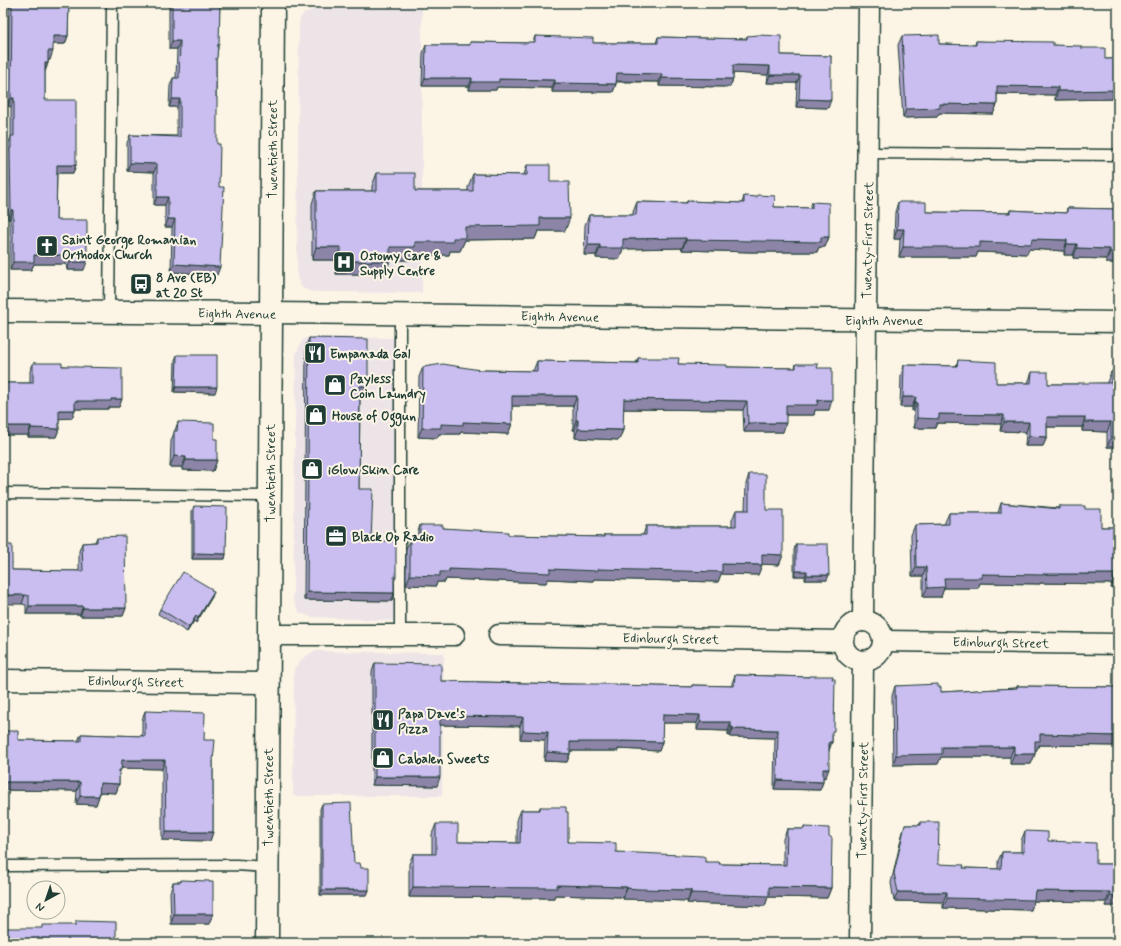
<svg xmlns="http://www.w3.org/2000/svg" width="1121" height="946" viewBox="0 0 1121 946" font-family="Mynerve,sans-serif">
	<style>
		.built { fill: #ede4e8 }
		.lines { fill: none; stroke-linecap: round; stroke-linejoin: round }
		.service-casing { stroke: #1f3d34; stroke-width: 13 }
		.minor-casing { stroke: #1f3d34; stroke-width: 23 }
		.tertiary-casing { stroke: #1f3d34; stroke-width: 25 }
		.secondary-casing { stroke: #1f3d34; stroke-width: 25 }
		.path { stroke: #1f3d34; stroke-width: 2.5; stroke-dasharray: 3 3; stroke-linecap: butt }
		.service { stroke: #fcf5e5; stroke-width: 10 }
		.minor { stroke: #fcf5e5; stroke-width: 20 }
		.tertiary { stroke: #fcf5e5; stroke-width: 22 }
		.secondary { stroke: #fcf5e5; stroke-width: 22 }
		.wall { fill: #aea3ce; stroke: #1f3d34 }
		.shaded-wall { fill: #8d85a8; stroke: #1f3d34 }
		.building { fill: #cabef0; stroke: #1f3d34 }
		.labels { text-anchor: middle; stroke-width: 4; stroke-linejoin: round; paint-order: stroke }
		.street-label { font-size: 13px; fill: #1f3d34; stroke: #fcf5e5 }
		.poi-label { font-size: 13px; font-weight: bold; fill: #1f3d34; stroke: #fcf5e5; text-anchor: start }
	</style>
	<rect width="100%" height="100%" fill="#fcf5e5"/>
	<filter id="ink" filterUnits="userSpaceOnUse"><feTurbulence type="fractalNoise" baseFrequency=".025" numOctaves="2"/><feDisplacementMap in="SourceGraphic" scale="8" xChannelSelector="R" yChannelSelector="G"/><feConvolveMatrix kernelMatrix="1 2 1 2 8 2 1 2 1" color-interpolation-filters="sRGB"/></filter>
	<g filter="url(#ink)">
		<g class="built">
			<path d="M422,6V293L313,292L304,289L300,285L297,276L299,24L300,19L304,13L314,9Z"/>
			<path d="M309,337L402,338L398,621L311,617L300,613L293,600L296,354L301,343L304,339Z"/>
			<path d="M314,651L444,653L442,796H293L294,669L302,659Z"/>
		</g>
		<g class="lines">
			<g class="service-casing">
				<g id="service">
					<path d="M868,153L1118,155"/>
					<path d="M109,312L112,3"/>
					<path d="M400,315V635"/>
					<path d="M3,493L270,496"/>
					<path d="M3,866L236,865L267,867"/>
				</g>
			</g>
			<g class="minor-casing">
				<g id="minor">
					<path d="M271,313L1118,322"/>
					<circle cx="863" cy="641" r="20"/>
					<path d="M863,621L869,3"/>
					<path d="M269,635H454"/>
					<path d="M499,635L842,641"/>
					<path d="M883,641L1118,644"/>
					<path d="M3,680L269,683"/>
					<path d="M860,940L863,661"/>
				</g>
			</g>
			<g class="tertiary-casing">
				<path id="tertiary" d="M3,311L271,313"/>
			</g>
			<g class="secondary-casing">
				<path id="secondary" d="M267,943L273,3"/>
			</g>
			<g class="path">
				<path d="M3,5H9"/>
				<path d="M3,56H9"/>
				<path d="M3,102H8"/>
				<path d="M3,158H5"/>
				<path d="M3,198H8"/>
			</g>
			<use href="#service" class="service"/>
			<use href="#minor" class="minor"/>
			<use href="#tertiary" class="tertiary"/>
			<use href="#secondary" class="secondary"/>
		</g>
		<g class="wall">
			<path d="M9,3H69L68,36L65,44H53L50,60H48V63L45,71V100L76,165L73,173H57L56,220L84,270H67L66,264H34L31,270H10V219H8L7,156L8,151V144L11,137V107L8,106Z"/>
			<path d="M170,3H220L218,48L216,61L217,275L171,272L172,227H165V205H154V172L127,171V143L130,135L177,136V107H169L170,86L173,78H176L177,49H169V5Z"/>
			<path d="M535,36L593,43H656L658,37L746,39L747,36L781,55L831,56L828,108L796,107L797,83H767L768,75L733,73V79L730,87L659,86V82H616V84L613,92H552V88L497,87L496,90H469V86H422L423,53L426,45H469L470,42L527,43L533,42Z"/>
			<path d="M902,36L939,44L975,45L976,41L1053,45L1081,48L1105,59H1118V99L1055,100V95L997,94V105L993,114L939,113L937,117L903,118L898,45Z"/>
			<path d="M527,165L550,182L565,231H538L535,239L465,240L460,251H450L449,255H412L410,260H390L385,274H336V260H312V204L316,191H372V186L377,173L415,191H468V187L473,174L524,175Z"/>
			<path d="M744,196L774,207L810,208L812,202L829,237L825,247H819L817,252H751L682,250V248L623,249L619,259L596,258V255H584L585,225L589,215H633V212L637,202L686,203L687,201L742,203Z"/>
			<path d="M898,202L926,212L1009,213L1010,210L1066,213L1067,208L1118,209V267H1116V263H1106V259L1073,258V255H1064V251L1029,249L1027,254L978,252L976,257H899L900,239H894L895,212Z"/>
			<path d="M309,338L368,386L365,394H360L359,489L371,541L396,577L394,582L392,601L304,600L306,346Z"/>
			<path d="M177,355L215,393L174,392L175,360Z"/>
			<path d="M638,358L678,364L727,367L795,368L796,364L817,368L829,410H815L814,415H786L783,432H744L743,410L623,409V430L619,440L575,438V430H573V406H512V424L508,434L461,432L460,434H439L437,438L418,437L419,377L423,367L480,370L533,371L537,361L636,363Z"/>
			<path d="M958,360L996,383H1028L1032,372L1048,384H1078L1107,383V382L1111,372H1113V369L1118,447H1107V432L1082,431V427H1047V437L1043,446H1025L1026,432L1000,431L1001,424L937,423L935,428H914V411H912V407H900L901,375L904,365L956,366Z"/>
			<path d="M33,363L75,367L122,399L119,407H109L108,409H75L72,418H59V429L56,437H28V435H3V383H30V371Z"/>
			<path d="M178,422L214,439L217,460L213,471L182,470V467H170L171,441Z"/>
			<path d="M749,474L766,510L783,555L779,565L762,564L758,575L721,574L718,582L594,579L593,581L548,579L546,583L446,579L445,582H437L436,586L406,585V549L410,539H417V535L420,525L443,528L508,535L603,537L604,535H643L646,526H732V520L736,510H745L746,484Z"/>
			<path d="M1001,503L1058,508L1059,506L1085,509L1101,527H1118V588H1111L1112,584L1040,583V584L980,583L978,588H944L941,597H923V576H912L911,535L915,525L945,524V522L949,513H998Z"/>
			<path d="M194,506L226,554L225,559H192V511Z"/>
			<path d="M97,537L126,608L123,616H80V614H26V605L22,604L12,570L79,571V551L82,543L95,542Z"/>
			<path d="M796,544L827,580H805V576H794V550Z"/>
			<path d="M211,591L212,597L196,623L194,621L187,632L158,614L160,609Z"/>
			<path d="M375,663L441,681L692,687V685L732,686V683L735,675L810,677V676L832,736V742L829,749L826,777L823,778V782L820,790L774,789L775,738L730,737V735H728V731L697,730V723H662V742L659,751L618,749V751H570V754L567,762L544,761L545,740L520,739V726L440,725L437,786L372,785V672Z"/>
			<path d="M895,686L938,687L941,692L1017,688V686L1118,687V746L1039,745L1036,751H1035V754L1031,764H1010V757H941L938,764L893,765L892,696Z"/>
			<path d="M145,711L204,740L213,761V832L210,841L162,840V769L121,768L119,776V784L116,793L100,792L99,796L96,805L76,804L77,791L3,790V731L18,740L78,741L81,734L142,736V720Z"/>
			<path d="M322,804L369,890L367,895H320V809Z"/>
			<path d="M540,807L566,812L568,842L616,852L705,862L719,864L783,865V839L787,829H804V827L829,836L831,888L827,898L768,897L765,906L687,903L688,901L635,899H623V897L555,895L554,898L409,897V864L413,854H432V834L436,824L458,842L517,843V820L521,810H539Z"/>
			<path d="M921,822L938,864L963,868L998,869V861L1002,852H1021V841L1025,831L1048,841L1096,864H1118V908H1117V906H1106V902L1034,901L1031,910L943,908V902L894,901L891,883L902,835L905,825H919Z"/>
			<path d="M181,880L209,924H171L170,892L173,882H181Z"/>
		</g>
		<g class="shaded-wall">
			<path d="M76,3H103L102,4Z"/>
			<path d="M53,36H68L65,44H50Z"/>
			<path d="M172,41H180L177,49H169Z"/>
			<path d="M48,51H53L50,60H45Z"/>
			<path d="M45,63H48L45,72Z"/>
			<path d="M733,65L770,66L768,75L730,73Z"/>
			<path d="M617,73L662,74L659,82L614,81Z"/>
			<path d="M770,75H800L797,83H767Z"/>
			<path d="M425,78H472L469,86H422Z"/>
			<path d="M662,78L733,79L730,87L659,86Z"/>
			<path d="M499,79L555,80L552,88L497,87L496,90H469L472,82Z"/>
			<path d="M555,83L616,84L613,92H552Z"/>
			<path d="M997,86L1058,87L1055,95L994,94Z"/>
			<path d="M1118,90V99L1055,100L1058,91Z"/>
			<path d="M11,98H14L11,107L8,106Z"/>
			<path d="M172,99H180L177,107H169Z"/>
			<path d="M799,99L831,100L828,108L796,107Z"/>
			<path d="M940,104L997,105L993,114L939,113L937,117L903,118L906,109Z"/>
			<path d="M130,163L157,164L154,172L127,171Z"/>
			<path d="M57,165H76L73,173H54Z"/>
			<path d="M157,197H168L165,205H154Z"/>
			<path d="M11,210H13L10,219H8Z"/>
			<path d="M540,218H570L565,231H538L535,239L465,240L460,251H450L449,255H412L410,260H385L390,247L415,242L453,238L465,227Z"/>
			<path d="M168,219H175L172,227H165Z"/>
			<path d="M897,229H904L900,239H894Z"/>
			<path d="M821,237H829L825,247H819L817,252H751L682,250L686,240Z"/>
			<path d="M686,238L682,248L623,249L619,259L596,258L600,248L623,239Z"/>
			<path d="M1032,239L1067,240L1064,251L1029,249L1027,254L978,252L976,257H899L903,247Z"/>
			<path d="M1067,244H1077L1073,255H1064Z"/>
			<path d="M588,245H600L596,255H584Z"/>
			<path d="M316,247H341L336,260H312Z"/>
			<path d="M1077,248L1110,249L1106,259L1073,258Z"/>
			<path d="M1110,252L1118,253V258L1116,263H1106Z"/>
			<path d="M34,255H69L66,264H34L31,270H10L13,262Z"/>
			<path d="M341,261H390L385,274H336Z"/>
			<path d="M70,262H87L84,270H67Z"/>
			<path d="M174,264L220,267L217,275L171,272Z"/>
			<path d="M360,386H368L365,394H357Z"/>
			<path d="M176,387H217L215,393L174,392Z"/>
			<path d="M512,396H577L573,406H508Z"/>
			<path d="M903,397H916L912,407H900Z"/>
			<path d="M111,399H122L119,407H109L108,409H72L75,401Z"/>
			<path d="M624,399L747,401L743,410L620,409Z"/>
			<path d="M818,400H832L829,410H815L814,415H783L786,405Z"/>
			<path d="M915,402H917L914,411H912Z"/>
			<path d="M59,410H75L72,418L56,419Z"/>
			<path d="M939,414L1004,415L1001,424L937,423L935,428H914L917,418Z"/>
			<path d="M1047,417H1085L1082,427H1044Z"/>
			<path d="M576,420H578L575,430H573Z"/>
			<path d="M463,422L512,424L508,434L461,432L460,434H439L437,438L418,437L422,428L441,424Z"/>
			<path d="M1004,422H1029L1026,432L1000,431Z"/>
			<path d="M1085,422H1111L1107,432L1082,431Z"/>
			<path d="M748,423H786L783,432H744Z"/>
			<path d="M3,426H31L28,435H3Z"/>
			<path d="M31,428L59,429L56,437H28Z"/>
			<path d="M578,429L623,430L619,440L575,438Z"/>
			<path d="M1029,436L1047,437L1043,446H1025Z"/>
			<path d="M1111,437H1118V447H1107Z"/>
			<path d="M174,456L186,457L182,467H170Z"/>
			<path d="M186,460H217L213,471L182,470Z"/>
			<path d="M194,553L226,554L225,559H192Z"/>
			<path d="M762,554L783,555L779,565L759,564Z"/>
			<path d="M722,564L762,565L758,575L721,574L718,582L594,579L593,581L548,579L546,583L446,579L445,582H437L436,586L406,585L410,575L440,572L449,569H597Z"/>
			<path d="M916,567H926L923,576H912Z"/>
			<path d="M796,571H807L805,576H794Z"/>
			<path d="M982,574H1115L1112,584L1040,583V584L980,583L978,588H944L941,597H923L927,588L944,578Z"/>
			<path d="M807,575H829L827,580H805Z"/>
			<path d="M1115,578L1118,579V588H1111Z"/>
			<path d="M214,592L212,597L196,623L198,618Z"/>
			<path d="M307,592L394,593L392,601L304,600Z"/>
			<path d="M3,595H25L22,604H3Z"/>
			<path d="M29,606H83L80,614H26Z"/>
			<path d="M83,608H126L123,616H80Z"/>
			<path d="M196,616L194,621L187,632L189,627Z"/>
			<path d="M663,714L700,715L697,723H660Z"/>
			<path d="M440,716L523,717L520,726L437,725Z"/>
			<path d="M700,722H731L728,731L697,730Z"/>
			<path d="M731,727H733L730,735H728Z"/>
			<path d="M733,729L778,730L775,738L730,737Z"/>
			<path d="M523,731L548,732L545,740L520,739Z"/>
			<path d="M1040,734L1118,736V746L1039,745L1036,751H1031L1035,741Z"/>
			<path d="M621,741L662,742L659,751L618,749V751H567L570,742Z"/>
			<path d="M829,742H832L829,751Z"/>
			<path d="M942,747H1014L1010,757H941L938,764L893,765L896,755Z"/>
			<path d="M547,752L570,754L567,762L544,761Z"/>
			<path d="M1014,754H1035L1031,764H1010Z"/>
			<path d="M122,760H165L162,769L118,768Z"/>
			<path d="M823,769H829L826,777L820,778Z"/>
			<path d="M375,777H440L437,786L372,785Z"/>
			<path d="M777,780L823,782L820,790L774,789Z"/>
			<path d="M3,782H80L77,791L3,790Z"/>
			<path d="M100,783L119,784L116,793L96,792Z"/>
			<path d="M80,796H99L96,805L76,804Z"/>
			<path d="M166,832H213L210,841L162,840Z"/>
			<path d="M557,885L627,887L623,897L555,895L554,898L409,897L413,887Z"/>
			<path d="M769,887L831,888L827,898L768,897L765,906L687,903L691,893Z"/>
			<path d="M627,888L691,890L688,901L623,899Z"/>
			<path d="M322,890H369L367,895H320Z"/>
			<path d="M1035,891L1110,892L1106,902L1034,901L1031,910L943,908L947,898Z"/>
			<path d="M898,892H947L943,902L894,901Z"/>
			<path d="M1110,896H1118V904L1117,906H1106Z"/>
			<path d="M174,914H213L209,924H171Z"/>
		</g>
		<g class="building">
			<path d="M12,3H69L68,36H53V51H48V63H45V100H76V165H57L56,220H87V262H70L69,255H34V262H13V210H11L10,148H11V136H14V98H11Z"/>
			<path d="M172,3H220L219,45L218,44L217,58H216V97H217V144H220L219,187H224L220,267L174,264L175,219H168V197H157V164L130,163V135L180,137V99H172L173,78H179L180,41H172Z"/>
			<path d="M758,35L781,36V55L831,56V100L799,99L800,75H770V66L733,65V79L662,78V74L617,73L616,84L555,83V80L499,79V82H472V78H425L426,45H470V42L528,43V42H535V36L593,38V43H658V37L747,39V36Z"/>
			<path d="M939,35V44L976,45V41L1053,42V45L1081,46V48H1105V59H1118V90L1058,91V87L997,86V105L940,104V108L906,109L902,36Z"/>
			<path d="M527,165H550V182H569L570,218H540V226L465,227V238H453V242H415V247H390V261H341V247H316V191H377V173H415V191H473V174L527,175Z"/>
			<path d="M757,195L775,196L774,207L812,208V202L829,203V237H821V242L755,241L686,240V238L623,239V248H600V245H588L589,215H636L637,202L687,203V201L744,203V196L757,197Z"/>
			<path d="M898,202H926V212L1010,213V210L1067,213V208L1118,209V253L1110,252V249L1077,248V244H1067V240L1032,239L1031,244L980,242V247H903L904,229H897Z"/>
			<path d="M309,338L368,339V386H360L359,489H373L371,541H396V577H394V593L307,592Z"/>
			<path d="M177,355H217V387H176Z"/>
			<path d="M638,358H679L678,364L727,365V367L796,368V364H818L817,368H832V400H818L817,405H786V423H748L747,401L624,399L623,430L578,429V420H576L577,396H512V424L463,422V425L441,424V428H422L423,367L443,364L480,370L537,371V361L638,363Z"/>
			<path d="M958,360L996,362V383H1031L1032,372H1048V384H1078V383H1111V372H1114L1113,369H1118V437H1111V422H1085V417H1047V437L1029,436V422H1004V415L939,414V419L917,418V402H915L916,397H903L904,365L957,366Z"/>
			<path d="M33,363H62V366H75V367L122,368V399H111V401H75V410H59V429L31,428V426H3V383H33Z"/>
			<path d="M178,422L214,423V439H217V460H186V457L174,456V431H177Z"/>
			<path d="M749,474H766V510H783V555L762,554V565L722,564V572L597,569V571L550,569V573L449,569V572H440V576L410,575V539H420V525H443V528L508,532V535L604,537V535H646V526H736V510H749Z"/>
			<path d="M1001,503L1059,509V506H1085V509H1101V527H1118V579L1115,578V574H1043V575L982,574V578H944L945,587L927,588L926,567H916L915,525L949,524V513H1001Z"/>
			<path d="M194,506L227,507L226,554L194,553Z"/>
			<path d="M125,536L126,608H83V606H29V596L25,595H3V545H12V570L83,571L82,543L97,542V537Z"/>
			<path d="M796,544H828L829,575H807V571H796Z"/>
			<path d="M183,572L212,589L211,590L214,592L198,618L196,616L189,627L160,609Z"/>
			<path d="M375,663L441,664V681L565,684H617V685L692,687V685L734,686L735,675L810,677V676H833L832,679H835L834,731H832V742H829V769H823V782L777,780L778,730L733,729V727H731V722H700V715L663,714L662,742L621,741V742H570V754L547,752L548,732L523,731V717L440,716V777H375Z"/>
			<path d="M938,684V687H941V692L1017,688V686L1118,687V736L1040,734V741H1035V754H1014V747H942V754L896,755L895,686Z"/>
			<path d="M145,711L205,713L204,740H215L213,761V832H166L165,760H122L121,770H119V784L100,783L99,796H80V782H3V731H18V740L81,741V734L145,736Z"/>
			<path d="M351,803L354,863H360L361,868H369V890H322V804Z"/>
			<path d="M540,807H566V812H568V842L616,843V852L702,856L705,857V862H720L719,864L786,865L787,829H804V827L829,828V836L832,838L831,888L769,887V896L691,893V890L638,889L627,888V887L557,885V888L413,887V854H436V824H458V842L520,843L521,810H540Z"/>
			<path d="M921,822H939L938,864L964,865L963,868L1001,869L1002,852H1024L1025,831L1048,832V841L1096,843V864H1118V896H1110V892L1035,891L1034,900L947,898V892H898L894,873L905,825H921Z"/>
			<path d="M181,880L209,881V882H213V914H174L173,882H181Z"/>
			<path d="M3,919L6,920V928H42V925H76V921L116,922V943H3Z"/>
		</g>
	</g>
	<defs>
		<g id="church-square" transform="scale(1.15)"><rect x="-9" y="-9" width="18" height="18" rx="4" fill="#1f3d34" stroke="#fcf5e5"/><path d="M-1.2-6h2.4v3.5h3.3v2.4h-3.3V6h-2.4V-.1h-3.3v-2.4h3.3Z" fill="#fff"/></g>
		<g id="hospital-square" transform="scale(1.15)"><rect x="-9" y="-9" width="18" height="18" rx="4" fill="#1f3d34" stroke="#fcf5e5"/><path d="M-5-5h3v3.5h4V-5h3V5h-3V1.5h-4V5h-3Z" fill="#fff"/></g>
		<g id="bus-square" transform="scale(1.15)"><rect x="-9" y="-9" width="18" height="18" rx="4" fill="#1f3d34" stroke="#fcf5e5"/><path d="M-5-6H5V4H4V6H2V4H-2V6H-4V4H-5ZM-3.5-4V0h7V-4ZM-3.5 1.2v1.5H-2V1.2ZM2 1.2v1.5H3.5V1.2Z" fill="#fff"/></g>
		<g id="restaurant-square" transform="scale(1.15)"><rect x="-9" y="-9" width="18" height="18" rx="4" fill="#1f3d34" stroke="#fcf5e5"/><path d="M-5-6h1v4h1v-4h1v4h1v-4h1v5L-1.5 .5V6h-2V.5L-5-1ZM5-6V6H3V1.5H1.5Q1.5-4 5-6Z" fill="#fff"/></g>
		<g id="shop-square" transform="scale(1.15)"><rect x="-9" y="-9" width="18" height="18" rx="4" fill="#1f3d34" stroke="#fcf5e5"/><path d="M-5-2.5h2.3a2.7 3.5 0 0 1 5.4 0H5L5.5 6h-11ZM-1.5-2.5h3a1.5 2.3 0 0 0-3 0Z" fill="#fff"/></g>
		<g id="office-square" transform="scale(1.15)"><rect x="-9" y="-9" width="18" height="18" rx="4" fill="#1f3d34" stroke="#fcf5e5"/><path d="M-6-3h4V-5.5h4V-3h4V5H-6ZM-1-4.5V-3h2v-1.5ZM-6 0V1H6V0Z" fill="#fff"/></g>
	</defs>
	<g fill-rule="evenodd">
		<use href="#church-square" x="47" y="246"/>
		<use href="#hospital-square" x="344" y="262"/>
		<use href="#bus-square" x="141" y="284"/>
		<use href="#restaurant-square" x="315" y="353"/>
		<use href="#shop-square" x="335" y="385"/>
		<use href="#shop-square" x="316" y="415"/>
		<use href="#shop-square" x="312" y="469"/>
		<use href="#office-square" x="336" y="536"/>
		<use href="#restaurant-square" x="383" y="720"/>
		<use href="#shop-square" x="383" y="758"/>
	</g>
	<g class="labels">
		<g class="street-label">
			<text transform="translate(272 149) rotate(-90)" y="5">Twentieth Street</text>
			<text transform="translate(867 240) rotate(-89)" y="5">Twenty-First Street</text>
			<text transform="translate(237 313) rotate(1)" y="5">Eighth Avenue</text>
			<text transform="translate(560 316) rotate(1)" y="5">Eighth Avenue</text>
			<text x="884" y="325">Eighth Avenue</text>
			<text transform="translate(270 473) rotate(-90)" y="5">Twentieth Street</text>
			<text transform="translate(671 638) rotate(1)" y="5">Edinburgh Street</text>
			<text transform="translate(1001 642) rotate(1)" y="5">Edinburgh Street</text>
			<text transform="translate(136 681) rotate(1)" y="5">Edinburgh Street</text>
			<text transform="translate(268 797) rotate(-90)" y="5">Twentieth Street</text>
			<text transform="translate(862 800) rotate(-89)" y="5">Twenty-First Street</text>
		</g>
		<g class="poi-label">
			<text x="62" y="244">Saint George Romanian<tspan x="62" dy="15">Orthodox Church</tspan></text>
			<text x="360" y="260">Ostomy Care &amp;<tspan x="360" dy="15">Supply Centre</tspan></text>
			<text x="156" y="282">8 Ave (EB)<tspan x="156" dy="15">at 20 St</tspan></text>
			<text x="330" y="358">Empanada Gal</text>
			<text x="350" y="383">Payless<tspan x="350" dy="15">Coin Laundry</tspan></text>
			<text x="332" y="420">House of Oggun</text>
			<text x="328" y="474">iGlow Skin Care</text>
			<text x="352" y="541">Black Op Radio</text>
			<text x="398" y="718">Papa Dave's<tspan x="398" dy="15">Pizza</tspan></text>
			<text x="398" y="763">Cabalen Sweets</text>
		</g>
	</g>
	<rect width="1121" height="946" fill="none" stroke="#fcf5e5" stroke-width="16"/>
	<rect x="8" y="8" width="1105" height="930" fill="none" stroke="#1f3d34" stroke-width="1.5" filter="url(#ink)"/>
	<g transform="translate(46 900) rotate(220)"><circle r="19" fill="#fcf5e5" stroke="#a4ab9e"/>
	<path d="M0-3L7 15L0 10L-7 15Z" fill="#1f3d34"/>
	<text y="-6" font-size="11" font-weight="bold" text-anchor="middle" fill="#1f3d34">N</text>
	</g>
</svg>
